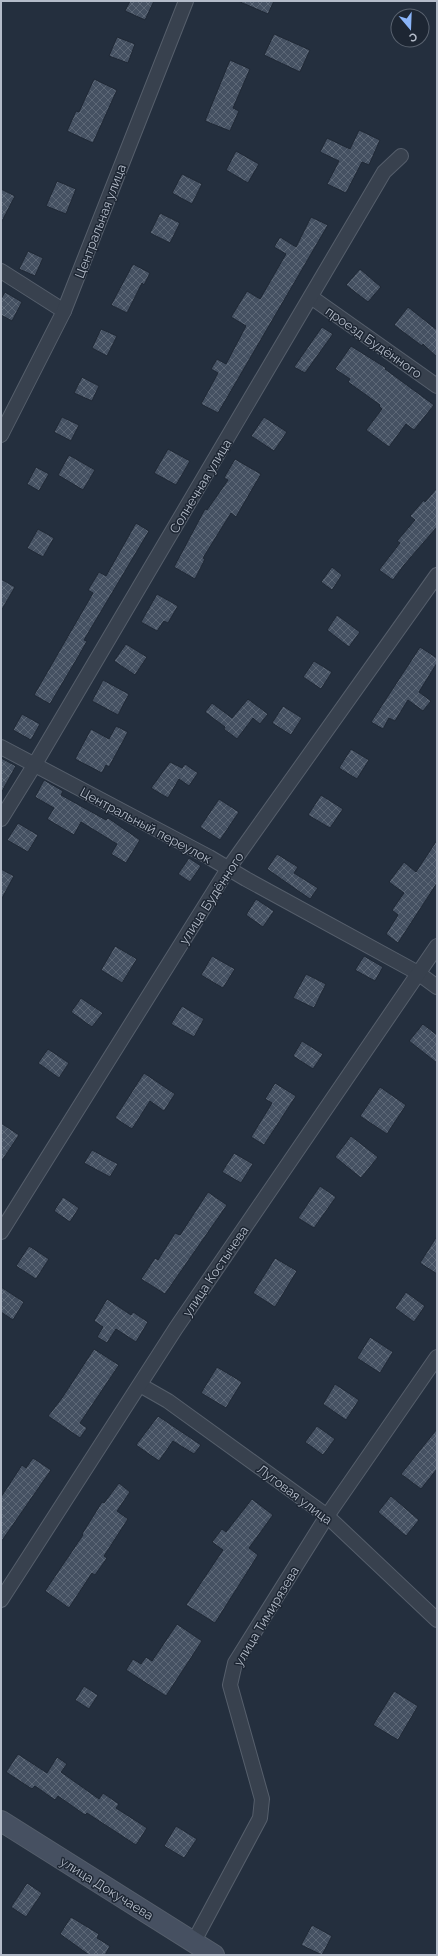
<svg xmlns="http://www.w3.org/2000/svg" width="438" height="1956" viewBox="0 0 438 1956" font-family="Raleway,sans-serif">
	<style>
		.building { fill: url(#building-cross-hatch); stroke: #1f2835 }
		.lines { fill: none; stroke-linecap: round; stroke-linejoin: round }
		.street-casing { stroke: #565f6c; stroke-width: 16 }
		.secondary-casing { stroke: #565f6c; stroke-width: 22 }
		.street { stroke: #38414e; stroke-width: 14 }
		.secondary { stroke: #465061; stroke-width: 20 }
		.labels { text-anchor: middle; stroke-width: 3; stroke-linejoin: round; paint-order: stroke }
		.street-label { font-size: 13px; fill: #b4bcc9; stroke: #1d2633 }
	</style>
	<defs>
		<pattern id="building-cross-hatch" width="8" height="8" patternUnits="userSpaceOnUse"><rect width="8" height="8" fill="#455162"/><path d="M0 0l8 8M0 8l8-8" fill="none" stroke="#5d6877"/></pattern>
	</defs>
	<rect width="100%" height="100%" fill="#242f3e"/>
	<g class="building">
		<path d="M130,1H154L145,20L125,11Z"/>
		<path d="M238,1H274L268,14Z"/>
		<path d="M274,34L310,50L300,72L264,55Z"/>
		<path d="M117,37L135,44L128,63L109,56Z"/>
		<path d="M230,60L250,69L233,108L239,111L230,131L205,121Z"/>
		<path d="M94,79L117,90L93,143L67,131L76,111L79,112Z"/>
		<path d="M359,130L380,140L369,165L362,162L346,193L327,184L339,161L320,152L327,138L350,149Z"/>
		<path d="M236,151L259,164L248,183L226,170Z"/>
		<path d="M182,174L202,184L192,204L172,193Z"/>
		<path d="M57,181L76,189L66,214L46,206Z"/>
		<path d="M1,189L15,196L1,223Z"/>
		<path d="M160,213L180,223L170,243L150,233Z"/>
		<path d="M311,217L328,225L218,413L201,404L218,373L211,369L217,359L226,364L246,326L231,317L247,291L260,299L286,254L274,247L280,237L296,247Z"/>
		<path d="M28,251L43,258L35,276L19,269Z"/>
		<path d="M133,264L150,273L144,285L142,283L127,313L111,305Z"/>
		<path d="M360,269L381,287L368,302L346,285Z"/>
		<path d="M5,292L22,302L12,321L1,315V299Z"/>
		<path d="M408,307L437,330V357L423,344L422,346L394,325Z"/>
		<path d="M322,327L333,334L305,373L294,367Z"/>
		<path d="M101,329L117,336L107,356L92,348Z"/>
		<path d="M351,346L386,368L385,369L434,405L414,430L406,424L389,447L366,430L382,409L379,406L380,405L348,382L350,379L335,369Z"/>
		<path d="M82,377L99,386L92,401L74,393Z"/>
		<path d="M62,417L79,425L71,441L54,432Z"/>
		<path d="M264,417L287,432L274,451L251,436Z"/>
		<path d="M168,449L190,461L176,485L154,473Z"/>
		<path d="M69,455L95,470L83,490L58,475Z"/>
		<path d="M235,459L261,474L236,517L231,513L203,558L205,559L195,579L174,567L205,509L207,510L228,480L224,478Z"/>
		<path d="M36,467L49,474L39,491L27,484Z"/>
		<path d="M437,488V527L404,565L393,580L379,570L400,543L397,541L415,520L410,516L424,500L425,502Z"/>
		<path d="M136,523L149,531L84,640L87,641L78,657L50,704L34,695L93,593L88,590L99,572L106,576Z"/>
		<path d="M38,529L54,538L43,557L27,548Z"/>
		<path d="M332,567L342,575L332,590L321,582Z"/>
		<path d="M1,579L15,587L1,611Z"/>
		<path d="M157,594L178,606L168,623L164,621L157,631L141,622Z"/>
		<path d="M337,615L360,632L349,647L327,630Z"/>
		<path d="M126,644L147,657L135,675L114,661Z"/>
		<path d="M420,647L437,658V663L419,692L431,701L423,711L408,700L395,721L389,718L383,729L371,722Z"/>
		<path d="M314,661L332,672L321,689L303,677Z"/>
		<path d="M103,680L129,694L118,715L92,701Z"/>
		<path d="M248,699L268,714L260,724L253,718L237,739L224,729L225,727L205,712L212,703L232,718Z"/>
		<path d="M283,706L302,718L291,735L272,723Z"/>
		<path d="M22,714L40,724L31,740L13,730Z"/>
		<path d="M116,726L128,732L109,767L106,765L102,773L75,759L91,729L109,739Z"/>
		<path d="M351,749L369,760L357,779L339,768Z"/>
		<path d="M1,758L16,766L1,793Z"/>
		<path d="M170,762L182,768L185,764L198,773L189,786L179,779L168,798L151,788Z"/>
		<path d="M44,780L63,791L61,795L106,820L108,818L140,840L126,863L111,854L117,844L81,822L74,835L47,819L54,808L35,797Z"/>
		<path d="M321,795L343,809L330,828L308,815Z"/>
		<path d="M219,799L239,812L220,840L200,827Z"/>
		<path d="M18,823L38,835L28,852L7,840Z"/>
		<path d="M437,840V883L398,943L386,934L398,915L392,910L404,893L389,882L404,862L416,872Z"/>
		<path d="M277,854L298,867L294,873L318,888L310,899L267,869Z"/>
		<path d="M189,858L201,866L190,882L178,874Z"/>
		<path d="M1,869L14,876L1,900Z"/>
		<path d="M256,899L274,911L263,927L246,915Z"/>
		<path d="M115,946L137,959L122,983L101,970Z"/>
		<path d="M212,956L235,969L223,988L201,975Z"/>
		<path d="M364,956L383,967L375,981L355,970Z"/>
		<path d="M306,974L326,984L314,1008L293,998Z"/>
		<path d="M81,998L103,1013L92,1027L71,1012Z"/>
		<path d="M182,1006L204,1019L194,1037L171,1024Z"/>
		<path d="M423,1024L437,1035V1063L409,1041Z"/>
		<path d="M302,1041L323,1054L313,1069L293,1056Z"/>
		<path d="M48,1049L69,1063L59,1078L38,1063Z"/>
		<path d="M144,1073L175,1094L164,1111L150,1101L132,1129L115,1118Z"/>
		<path d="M275,1083L296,1096L264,1145L251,1137L272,1103L265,1099Z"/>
		<path d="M380,1087L406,1105L387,1134L360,1116Z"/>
		<path d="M1,1123L19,1135L1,1162Z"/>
		<path d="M351,1136L378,1157L361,1178L335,1157Z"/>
		<path d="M92,1150L118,1164L110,1177L84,1163Z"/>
		<path d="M234,1153L253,1164L241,1183L222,1172Z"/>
		<path d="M320,1186L336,1197L314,1228L298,1218Z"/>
		<path d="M208,1192L227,1205L165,1294L141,1279L155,1258L158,1260L175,1233L180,1235Z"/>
		<path d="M63,1197L79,1208L70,1222L54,1211Z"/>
		<path d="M437,1236V1274L420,1263Z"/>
		<path d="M29,1246L49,1259L36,1279L16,1266Z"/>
		<path d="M275,1258L297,1271L275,1307L253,1293Z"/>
		<path d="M1,1287L24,1302L13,1320L1,1312Z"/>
		<path d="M406,1292L425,1306L414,1322L395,1308Z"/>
		<path d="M107,1299L131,1315L133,1312L148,1322L136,1342L116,1329L107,1343L97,1337L103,1327L94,1321Z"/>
		<path d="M370,1337L393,1352L380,1373L357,1358Z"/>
		<path d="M94,1349L119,1365L80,1423L87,1428L80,1438L48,1416L62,1398Z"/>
		<path d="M217,1367L242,1382L226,1408L201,1393Z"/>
		<path d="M335,1384L359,1400L346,1420L323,1404Z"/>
		<path d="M158,1416L201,1445L194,1454L173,1441L159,1461L136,1445Z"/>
		<path d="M317,1426L335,1439L323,1455L305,1442Z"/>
		<path d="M437,1429V1469L421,1489L401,1474Z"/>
		<path d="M33,1458L51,1470L1,1542V1497L22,1465L26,1468Z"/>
		<path d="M119,1483L130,1492L117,1511L128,1519L104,1556L107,1558L95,1575L92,1573L69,1608L45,1591L83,1535L82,1534L102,1502L104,1503Z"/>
		<path d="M391,1496L419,1520L406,1536L378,1512Z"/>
		<path d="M252,1499L273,1515L249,1548L258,1555L215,1623L186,1605L223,1550L212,1542L222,1529L226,1532Z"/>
		<path d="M177,1624L202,1641L166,1696L126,1670L133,1659L141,1664L146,1657L152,1661Z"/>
		<path d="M84,1686L98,1695L89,1709L75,1700Z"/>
		<path d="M394,1691L418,1706L398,1740L373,1725Z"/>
		<path d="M18,1754L47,1773L57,1757L67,1764L61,1772L99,1799L103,1793L119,1804L116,1808L147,1828L136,1845L87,1813L85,1815L58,1796L55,1800L35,1786L32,1789L6,1772Z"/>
		<path d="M176,1826L197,1839L184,1858L164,1846Z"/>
		<path d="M27,1883L42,1893L26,1917L11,1907Z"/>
		<path d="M71,1917L99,1934L97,1938L110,1946L105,1955H89L60,1934Z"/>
		<path d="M312,1925L332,1936L322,1955L301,1945Z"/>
	</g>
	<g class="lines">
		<g class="street-casing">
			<g id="street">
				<path d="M1,271L64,311"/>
				<path d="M311,297L437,386"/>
				<path d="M1,435L64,311L186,1"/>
				<path d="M1,747L209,857L246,879L418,973L437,987"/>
				<path d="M1,819L35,764L384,172L401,156"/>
				<path d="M1,1232L228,869L437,575"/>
				<path d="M140,1385L168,1401L327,1516L437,1620"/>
				<path d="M1,1600L176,1328L437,946"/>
				<path d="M193,1943L260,1818L262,1799L230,1685L235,1663L327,1516L437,1357"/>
			</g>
		</g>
		<g class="secondary-casing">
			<path id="secondary" d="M1,1821L214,1955"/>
		</g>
		<use href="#street" class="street"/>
		<use href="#secondary" class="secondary"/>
	</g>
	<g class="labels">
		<g class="street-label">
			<text transform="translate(100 221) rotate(-69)" y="5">Центральная улица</text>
			<text transform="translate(374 342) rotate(35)" y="5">проезд Будённого</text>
			<text transform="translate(200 486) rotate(-59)" y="5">Солнечная улица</text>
			<text transform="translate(146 825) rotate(28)" y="5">Центральный переулок</text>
			<text transform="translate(211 898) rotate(-57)" y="5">улица Будённого</text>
			<text transform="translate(215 1271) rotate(-56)" y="5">улица Костычева</text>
			<text transform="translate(295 1494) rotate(37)" y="5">Луговая улица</text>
			<text transform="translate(266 1616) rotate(-59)" y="5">улица Тимирязева</text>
			<text transform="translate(107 1888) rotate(32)" y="5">улица Докучаева</text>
		</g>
	</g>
	<rect width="438" height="1956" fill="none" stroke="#b4bcc9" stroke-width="4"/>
	<g transform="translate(410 28) rotate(161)"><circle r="19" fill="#1d2633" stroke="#59626f"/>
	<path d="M0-3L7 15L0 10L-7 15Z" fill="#8ab4f8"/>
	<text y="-6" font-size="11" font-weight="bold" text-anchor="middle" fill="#b4bcc9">С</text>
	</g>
</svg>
